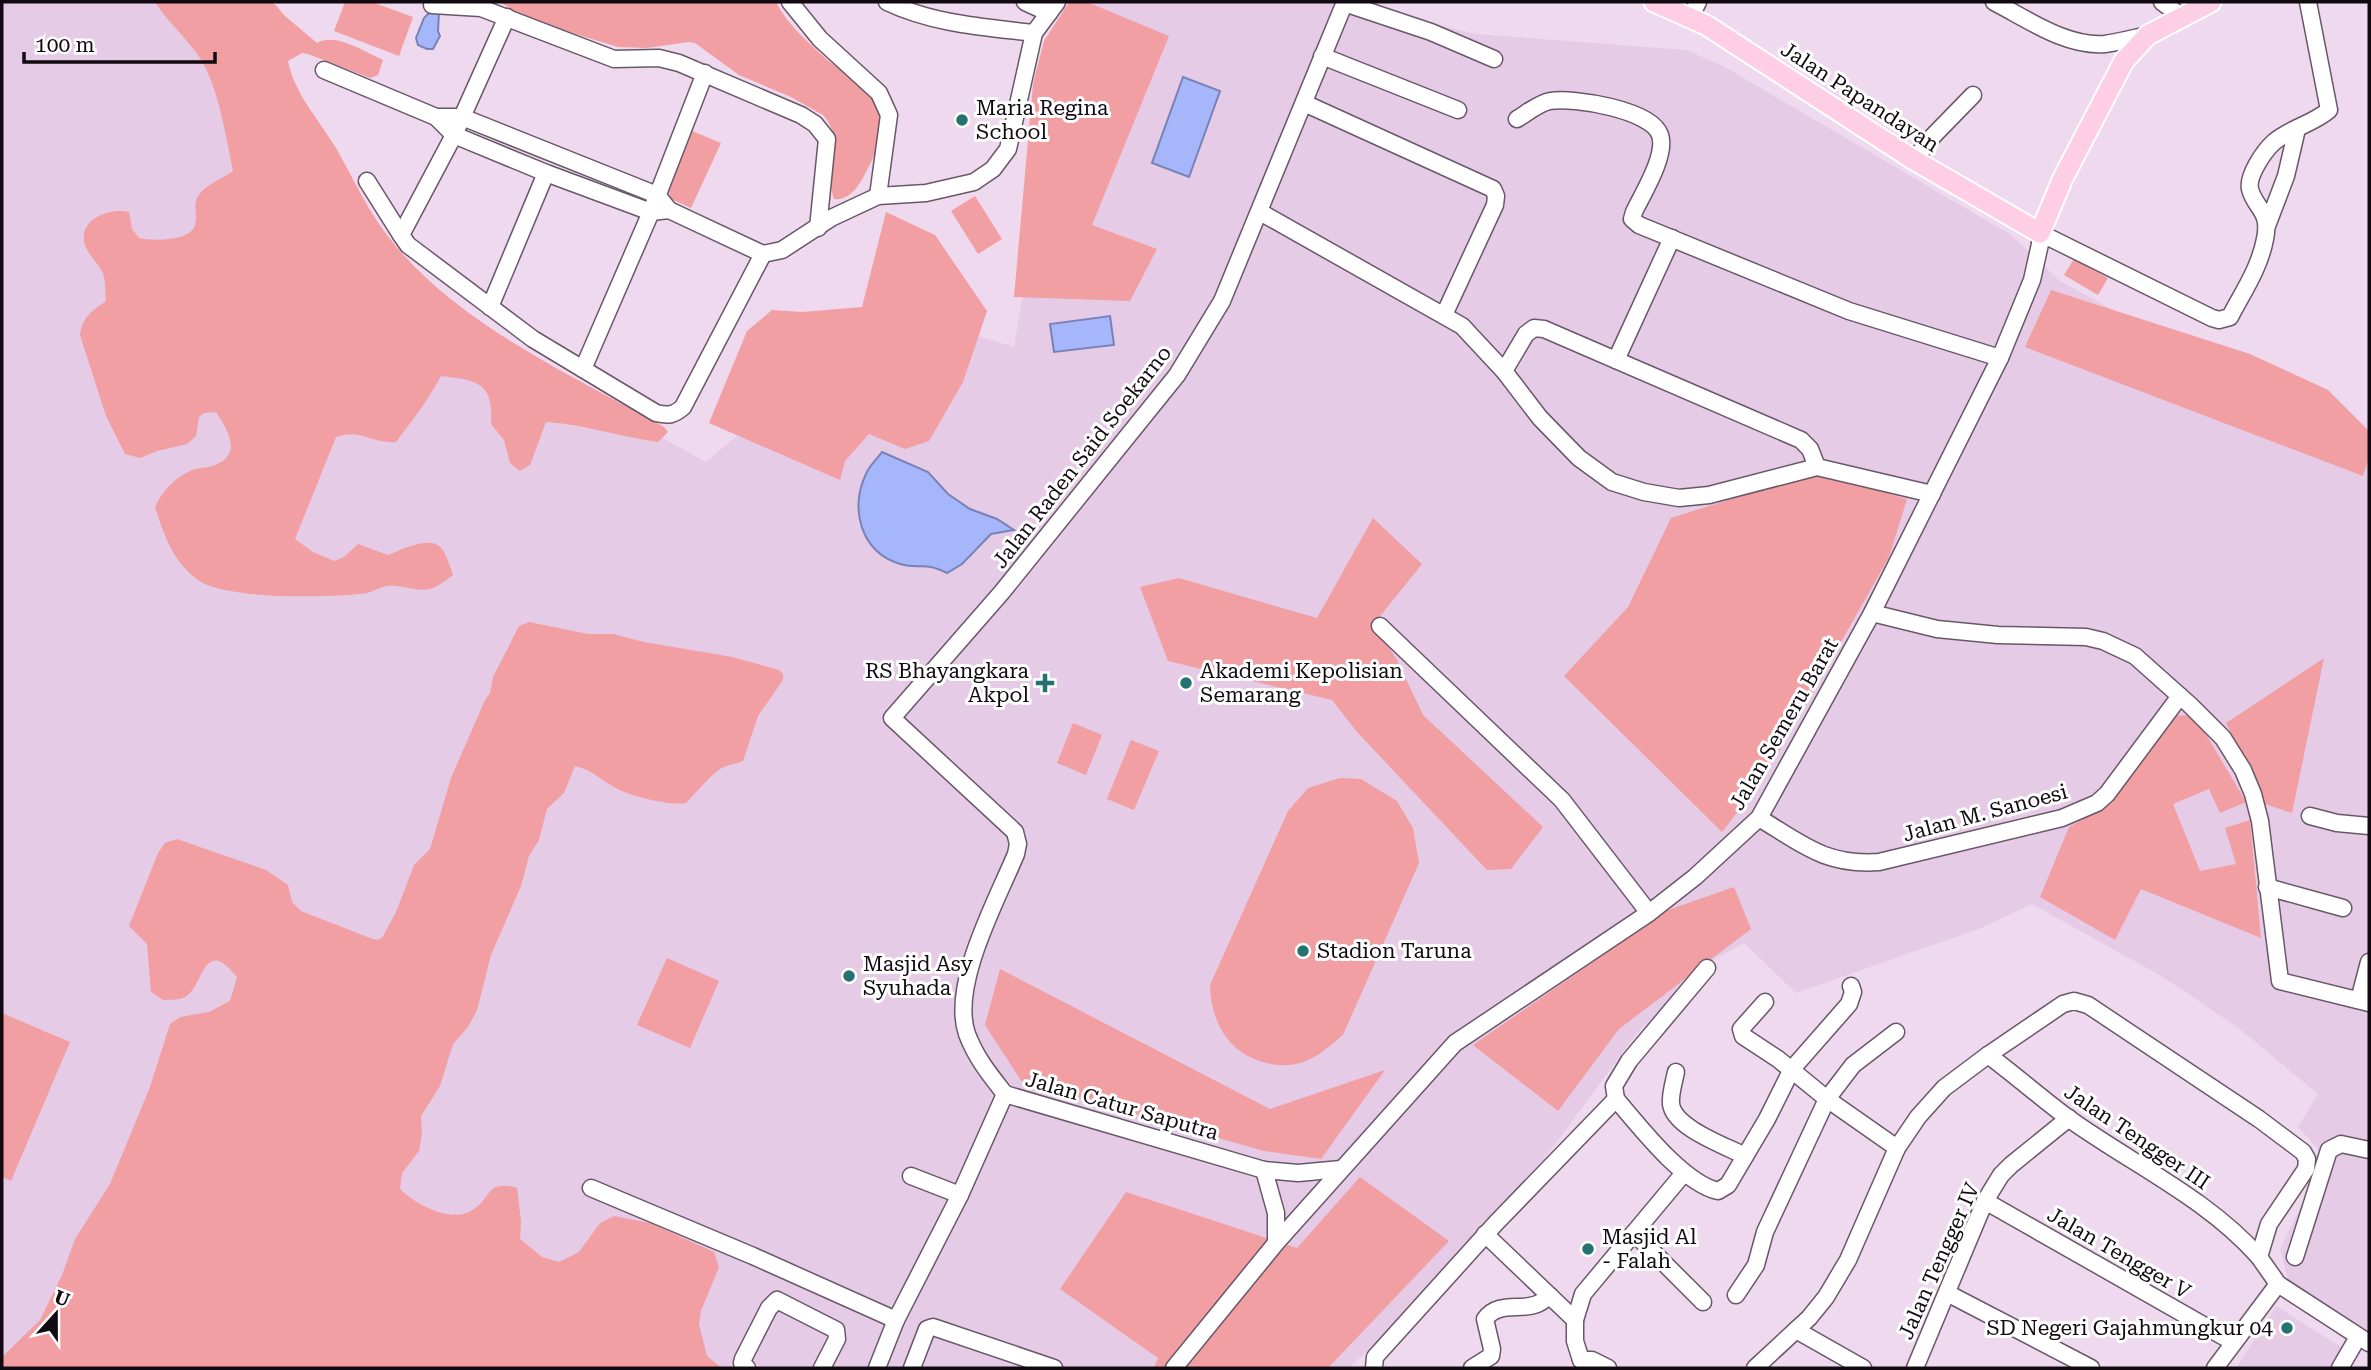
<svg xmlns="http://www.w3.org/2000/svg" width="2371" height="1370" viewBox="0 0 2371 1370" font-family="'Roboto Serif',serif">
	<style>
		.built { fill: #e5cbe6 }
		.green { fill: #f19fa3 }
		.water { fill: #a5b6fb; stroke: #7982b5; stroke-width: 2 }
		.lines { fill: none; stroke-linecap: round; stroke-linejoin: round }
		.minor-casing { stroke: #695769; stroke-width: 19 }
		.major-casing { stroke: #fff; stroke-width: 23 }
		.minor { stroke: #fff; stroke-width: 16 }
		.major { stroke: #fecee4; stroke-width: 19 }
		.poi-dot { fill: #267171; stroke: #fff; stroke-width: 2.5 }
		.labels { text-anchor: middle; stroke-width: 6; stroke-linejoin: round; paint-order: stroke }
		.street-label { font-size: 21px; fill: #110a11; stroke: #fff }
		.poi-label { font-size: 21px; fill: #110a11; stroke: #fff; text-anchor: start }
	</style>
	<rect width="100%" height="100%" fill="#eed9ef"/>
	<g class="built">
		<path d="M2,2H212L348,201L447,319L706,462L766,411L971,334L1014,347L1029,258L1082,2H1350L1475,34L1686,50L1723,66L2011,235L2060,281L2369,449V1332L2288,1280L2280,1249L2325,1157L2298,1127L2318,1094L2241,1030L2187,993L2156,973L2032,904L1981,928L1796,993L1744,943L1708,963L1638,1032L1533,1174L1434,1286L1349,1368H2Z"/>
		<path d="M2276,1306L2346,1350L2335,1368H2236Z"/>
	</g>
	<g class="green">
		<path d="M155,2H273L285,16L317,43C335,32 365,52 383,60L378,75L370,78L308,54L302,53L288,61C294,93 319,120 336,148C352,176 367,209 387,235C454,323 569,373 664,427L668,432L658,442C620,437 584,424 546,422L530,465L520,471L510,463L504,440L491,424C494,383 478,380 441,376C429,399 412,421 396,442C372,444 360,428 336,437L295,539L313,552L334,561L344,557L358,544L388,555C401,550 431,534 442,549C447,556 450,567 453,575C446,580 439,586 430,589C416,592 401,584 387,586C380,587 374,591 367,593C332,598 226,600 198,580C173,562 164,535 155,507C162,492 172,480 188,472C194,468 202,468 209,467C244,457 230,434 216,412L204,413L199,417L196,436L187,444L157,451L140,458L125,454L106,416L80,335C83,316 91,312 106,301C105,292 106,281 103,273C98,263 89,256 85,245C77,220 109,207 129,212L132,229L139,238C152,241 190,242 195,225C198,216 193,206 197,198C204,185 222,179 233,171C227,141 220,99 207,71C195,44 170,26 155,2Z"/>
		<path d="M345,2H372L413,17L399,56L334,31Z"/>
		<path d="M500,2H776C786,23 808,42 825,58C842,72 883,94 883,118C883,138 874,157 865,174C859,186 849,201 834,199C824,174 845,137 823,115L791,97L739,75L695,43L689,42L647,48L618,47L527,19Z"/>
		<path d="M1069,2H1087L1169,36L1092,225L1157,249L1130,301L1014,297L1033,84L1044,41Z"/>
		<path d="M690,130L721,143L691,208L671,199L667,186Z"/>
		<path d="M975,196L1002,239L978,254L951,211Z"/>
		<path d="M886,212L935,235L987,311L963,382L929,441L905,449L869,434L845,461L840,480L709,423L747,331L772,310L802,312L862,307Z"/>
		<path d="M2074,259L2108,278L2098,295L2064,275Z"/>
		<path d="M2051,290L2250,354L2328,390L2369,431V457L2363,476L2025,347Z"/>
		<path d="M1817,472L1907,499L1889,557L1766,775L1722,832L1564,676L1628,607L1671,518Z"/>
		<path d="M1373,518L1422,564L1373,625L1396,658L1423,715L1543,827L1511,869L1487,870L1357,732L1332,700L1168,661L1140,587L1179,578L1317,618Z"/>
		<path d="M529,622L588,634H613L644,642L732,657L779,670L783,674V680L758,716L743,761C737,764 732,764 726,766C714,770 695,794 686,803C669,806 629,796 614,787C600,779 592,770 575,766L564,793L547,809L539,840L529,856L521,886L491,955L477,1010L468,1027L453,1044L440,1086L421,1116L422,1133L419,1151L402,1173L400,1189C415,1204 450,1223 471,1211C492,1199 485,1179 517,1188L521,1221L520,1239L542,1257L559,1262L579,1252L600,1223L614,1216L650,1223L714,1252L719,1267L701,1311L699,1324L707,1356L722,1368H2V1357L40,1320L62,1275L75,1239L110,1184L150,1087L170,1024L180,1017L209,1012L230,1001L237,977C203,934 204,987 185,997C179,1000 169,1000 163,1000L151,992L147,944L129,926L158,853L165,843L177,839L266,870L288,885L292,902L301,911L370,938L377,940L382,938L396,912L414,865L430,849L451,778L485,700L490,693L493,677L519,626Z"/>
		<path d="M2324,658L2292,813L2265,804L2226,723Z"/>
		<path d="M2187,715L2201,726L2246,802L2220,813L2209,789L2173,804L2200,871L2236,864L2225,828L2250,820L2261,938L2141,889L2115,940L2040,897L2069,827L2110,804L2163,734L2168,716Z"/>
		<path d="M1073,723L1102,735L1086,775L1057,763Z"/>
		<path d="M1131,740L1159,751L1134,810L1107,799Z"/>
		<path d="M1340,778L1361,779L1397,801L1413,828L1419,863L1343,1035C1330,1046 1318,1057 1303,1062C1292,1066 1281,1066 1271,1064C1230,1056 1211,1024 1210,985L1288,811L1308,788Z"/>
		<path d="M1734,887L1751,929L1619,1029L1558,1111L1473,1045L1668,910Z"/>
		<path d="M667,958L719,981L690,1048L637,1025Z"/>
		<path d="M1000,969L1270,1109L1385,1070L1321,1159L1264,1151L1022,1082L985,1025Z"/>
		<path d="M2,1013L70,1042L11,1181L2,1177Z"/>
		<path d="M1360,1177L1449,1241L1328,1368H1154L1158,1358L1060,1289L1126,1192L1297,1248Z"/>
	</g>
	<g class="water">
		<path d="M432,10L439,13L438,31L440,36L433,49H427L418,45L416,38L424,18Z"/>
		<path d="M1183,77L1220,91L1189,177L1152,163Z"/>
		<path d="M1110,316L1114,345L1054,352L1050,324Z"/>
		<path d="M882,452L928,472L948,494L970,509L997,519L1014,530L991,534L962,564L947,573C924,561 919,570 900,564C861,552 849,509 866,474C869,466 877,459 882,452Z"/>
	</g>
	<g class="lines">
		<g class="minor-casing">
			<g id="minor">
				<path d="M790,2L820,39L879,93L889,115L878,196"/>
				<path d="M887,2C933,24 984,27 1034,33"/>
				<path d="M1025,2L1049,13"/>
				<path d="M1994,2C2027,19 2066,47 2105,44C2119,42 2134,38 2148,35"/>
				<path d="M2162,2L2181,16"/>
				<path d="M1344,3L1431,32L1494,59"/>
				<path d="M432,5L481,8L614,59L659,58L679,63L801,115L815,124L827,139L818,228"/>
				<path d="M1691,16L1698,2"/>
				<path d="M507,17L454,135L401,235L408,245L533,339L656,413C669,416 674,415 683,407L763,254"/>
				<path d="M1322,56L1458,110"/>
				<path d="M324,70L436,117L454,135L546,173L651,212L669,210"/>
				<path d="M1304,103L1493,189L1496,196L1495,205L1444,315"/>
				<path d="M436,117H462L657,195L669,210L763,254L782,250L831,218L878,196L926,193L974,182L993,169L1008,149L1034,33L1057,2"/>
				<path d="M1517,119C1527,113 1539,103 1550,101C1574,97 1652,110 1660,135C1667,155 1643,193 1634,212L1632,219L1639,225L1849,311L2000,358"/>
				<path d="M1914,160L1933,136L1973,95"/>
				<path d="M367,181L401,235"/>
				<path d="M1260,212L1462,326L1504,371L1540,418L1579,458L1612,482L1644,492L1679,498L1709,495L1817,467L1932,494"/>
				<path d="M2267,226L2286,176L2297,129"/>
				<path d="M2040,233L2212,318L2219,320L2230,317C2243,292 2260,267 2265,239C2271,210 2255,209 2250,189C2247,176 2264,151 2274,142C2290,128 2313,124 2329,110L2308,2"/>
				<path d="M490,307L546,173"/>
				<path d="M1616,360L1672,238"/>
				<path d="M583,369L651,212L705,73"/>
				<path d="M1504,371L1526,334L1534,328L1544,329L1801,440L1810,449L1817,467"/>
				<path d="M1872,613L1937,629L1998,635L2086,637L2103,641L2135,656L2190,705L2223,738L2243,770L2253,794L2260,821L2280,981L2369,1003"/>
				<path d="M1380,626L1562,800L1649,913"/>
				<path d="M2310,816L2337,823L2369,826"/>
				<path d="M1759,818C1802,844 1826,866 1879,862L2062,818L2097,803L2107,794L2180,696"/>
				<path d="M2267,887L2343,908"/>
				<path d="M1707,968L1629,1061L1614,1086L1616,1099C1640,1127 1683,1183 1718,1191L1728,1185L1767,1119L1792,1069L1849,1004L1853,992L1851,986"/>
				<path d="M2359,1000L2369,962"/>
				<path d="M1765,1002L1741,1029L1743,1036L1778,1059L1827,1099L1897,1148"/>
				<path d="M1988,1055C2015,1075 2041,1098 2068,1118C2132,1164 2207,1198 2259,1257"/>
				<path d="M1676,1072C1674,1082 1670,1094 1671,1104C1674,1128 1726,1146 1745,1156"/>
				<path d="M1341,1169L1298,1173L1264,1170L1005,1094C990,1075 976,1058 967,1034C950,985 997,900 1016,854L1018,844L1015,832L892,718L1002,592L1177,375L1222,301L1345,2"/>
				<path d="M1264,1170L1276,1213V1243"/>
				<path d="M911,1176L960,1195"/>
				<path d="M591,1188L753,1256L896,1320L877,1368"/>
				<path d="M1985,1201L2233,1342"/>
				<path d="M1634,1233L1703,1302"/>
				<path d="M1485,1234L1575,1320"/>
				<path d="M2295,1257L2329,1150L2341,1144L2369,1150"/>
				<path d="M1947,1293L2091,1368"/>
				<path d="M1736,1295L1756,1265L1765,1232L1827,1099L1853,1065L1896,1032"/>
				<path d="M896,1320L960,1195L1005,1094"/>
				<path d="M1796,1330L1863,1368"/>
				<path d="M1581,1360L1575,1341V1320L1583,1294L1684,1173"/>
				<path d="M1581,1360H1592L1608,1368"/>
				<path d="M747,1368L742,1363L743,1359L769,1308L777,1300L836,1330L837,1339L822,1368"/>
				<path d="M912,1368L927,1329L933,1327L1054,1368"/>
				<path d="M1174,1368L1276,1243L1455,1043L1649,913L1695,877L1759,818L1872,613L2000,358L2032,280L2040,244V233"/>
				<path d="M1374,1368L1375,1357L1496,1223L1616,1099"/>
				<path d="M1472,1368L1491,1356L1492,1349L1485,1319C1497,1302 1518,1310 1534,1305C1540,1304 1545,1299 1550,1296"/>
				<path d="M1755,1368L1809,1318L1826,1297L1848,1260L1897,1148L1918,1117L1944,1088L1988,1055L2063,1004L2074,1001L2088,1005L2259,1119L2303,1152L2307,1159L2306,1169L2269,1224L2259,1257L2278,1284L2369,1343"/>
				<path d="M1915,1368L1985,1201L2001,1175L2011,1165L2069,1118"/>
				<path d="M2215,1368L2278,1284"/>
				<path d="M2340,1368L2358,1337"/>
			</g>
		</g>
		<g class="major-casing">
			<path id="major" d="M1654,2L1706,25L1914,160L2040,233L2063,178L2124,61L2148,35L2211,2"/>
		</g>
		<use href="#minor" class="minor"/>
		<use href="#major" class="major"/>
	</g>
	<g class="poi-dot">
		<circle cx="962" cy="120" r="7"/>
		<path d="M1041.5 672.5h7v7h7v7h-7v7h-7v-7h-7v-7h7z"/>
		<circle cx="1186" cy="683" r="7"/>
		<circle cx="1303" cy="951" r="7"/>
		<circle cx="849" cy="976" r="7"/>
		<circle cx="1588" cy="1249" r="7"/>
		<circle cx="2287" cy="1328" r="7"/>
	</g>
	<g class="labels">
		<g class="street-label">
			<text transform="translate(1860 97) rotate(33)" y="7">Jalan Papandayan</text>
			<text transform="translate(1082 457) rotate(-52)" y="7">Jalan Raden Said Soekarno</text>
			<text transform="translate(1784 724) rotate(-60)" y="7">Jalan Semeru Barat</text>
			<text transform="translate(1985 813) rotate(-15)" y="7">Jalan M. Sanoesi</text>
			<text transform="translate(1122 1106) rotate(16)" y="7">Jalan Catur Saputra</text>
			<text transform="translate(2137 1137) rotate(34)" y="7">Jalan Tengger III</text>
			<text transform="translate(2119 1253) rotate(30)" y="7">Jalan Tengger V</text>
			<text transform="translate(1939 1261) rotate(-66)" y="7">Jalan Tengger IV</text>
		</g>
		<g class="poi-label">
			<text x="976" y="115">Maria Regina<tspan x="976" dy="24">School</tspan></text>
			<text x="1029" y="678" text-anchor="end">RS Bhayangkara<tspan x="1029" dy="24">Akpol</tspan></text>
			<text x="1200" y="678">Akademi Kepolisian<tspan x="1200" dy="24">Semarang</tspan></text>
			<text x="1317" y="958">Stadion Taruna</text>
			<text x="863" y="971">Masjid Asy<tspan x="863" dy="24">Syuhada</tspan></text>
			<text x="1602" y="1244">Masjid Al<tspan x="1602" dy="24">- Falah</tspan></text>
			<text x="2273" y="1335" text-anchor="end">SD Negeri Gajahmungkur 04</text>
		</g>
	</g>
	<rect width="2371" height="1370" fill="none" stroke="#110a11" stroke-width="7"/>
	<g transform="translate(56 1314) rotate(21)" stroke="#ffffff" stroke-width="5" paint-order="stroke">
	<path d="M0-5L12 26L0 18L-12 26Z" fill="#110a11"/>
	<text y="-10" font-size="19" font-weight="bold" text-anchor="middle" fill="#110a11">U</text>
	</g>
	<path d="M24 52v10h191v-10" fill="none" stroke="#110a11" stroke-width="3.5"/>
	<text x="35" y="52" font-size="21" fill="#110a11" stroke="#ffffff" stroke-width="5" paint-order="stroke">100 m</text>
</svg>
